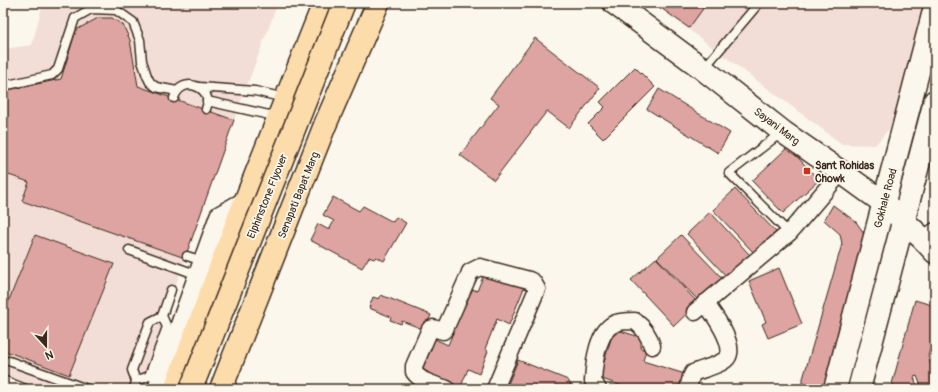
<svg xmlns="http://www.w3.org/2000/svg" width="938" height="392" viewBox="0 0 938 392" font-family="Pangolin,sans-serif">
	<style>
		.built { fill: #f2ded6 }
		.building { fill: #dea4a1; stroke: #3b2a1e }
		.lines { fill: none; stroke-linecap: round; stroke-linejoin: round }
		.service-casing { stroke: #3b2a1e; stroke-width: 11 }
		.minor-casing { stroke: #3b2a1e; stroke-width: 19 }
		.tertiary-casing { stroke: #3b2a1e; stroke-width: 23 }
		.secondary-casing { stroke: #3b2a1e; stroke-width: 25 }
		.primary-casing { stroke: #3b2a1e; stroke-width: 25 }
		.service { stroke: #fbf7ec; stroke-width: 8 }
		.minor { stroke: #fbf7ec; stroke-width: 16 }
		.tertiary { stroke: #fbf7ec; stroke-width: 20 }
		.secondary { stroke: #fbf7ec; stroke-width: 22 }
		.primary { stroke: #fddcac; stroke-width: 22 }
		.primary-bridge-casing { stroke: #3b2a1e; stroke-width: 25; stroke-linecap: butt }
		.primary-bridge { stroke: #fddcac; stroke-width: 22 }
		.poi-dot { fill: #c8321e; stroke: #fbf7ec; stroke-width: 1.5 }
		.labels { text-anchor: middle; stroke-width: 3.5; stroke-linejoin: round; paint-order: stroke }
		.street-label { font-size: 11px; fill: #3b2a1e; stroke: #fbf7ec }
		.poi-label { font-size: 11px; font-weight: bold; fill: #3b2a1e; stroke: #fbf7ec; text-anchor: start }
	</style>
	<rect width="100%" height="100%" fill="#fbf7ec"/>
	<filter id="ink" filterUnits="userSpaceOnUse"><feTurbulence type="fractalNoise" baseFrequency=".025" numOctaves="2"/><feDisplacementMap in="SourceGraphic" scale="8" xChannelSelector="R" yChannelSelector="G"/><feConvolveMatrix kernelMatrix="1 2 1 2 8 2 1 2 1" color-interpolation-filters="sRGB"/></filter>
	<g filter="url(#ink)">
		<g class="built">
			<path d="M43,3H278L234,120L139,389H3V49L32,45Z"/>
			<path d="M653,3H924L891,127L875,145L842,144Z"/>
		</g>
		<g class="building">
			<path d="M654,3H707L689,28Z"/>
			<path d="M98,18H112L123,25L130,40L138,86L234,120L185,258L22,201L29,182L3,173V91L61,79L76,30Z"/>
			<path d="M535,38L600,88L569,128L547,111L494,180L460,155L499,104L490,98Z"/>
			<path d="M635,67L655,87L603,139L588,124L605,107L600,102Z"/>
			<path d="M659,89L730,133L718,153L647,109Z"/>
			<path d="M788,147L819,180L783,213L752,181Z"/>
			<path d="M735,189L776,232L754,253L713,210Z"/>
			<path d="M333,197L359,211L363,206L393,222L396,217L406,223L384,261L376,257L374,259L369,257L362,268L310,240L318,224L329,230L334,221L323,215Z"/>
			<path d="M833,205L856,222L864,233L865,247L823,389H800L842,244L840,234L824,220Z"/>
			<path d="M710,212L750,255L727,277L687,234Z"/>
			<path d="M35,235L114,264L69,375L3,350V315Z"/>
			<path d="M681,235L723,279L699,301L657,258Z"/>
			<path d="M656,258L698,303L674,326L631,280Z"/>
			<path d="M779,268L802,324L768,338L762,324L766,322L749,281Z"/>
			<path d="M485,272L524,288L509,325L497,319L485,349L488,351L479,374L468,369L460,389H455L420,375L435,339L448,345L466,301L467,287L477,291Z"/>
			<path d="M381,295L431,315L425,330L402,321L401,324L390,320L391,317L369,308L373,297L379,299Z"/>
			<path d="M915,300L935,306V348L931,347L928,356L935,376V385L922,389L917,376L914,377L918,389H897L895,386L892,384Z"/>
			<path d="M614,329L643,338L640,348L646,350L643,361L685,374L681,389H631L599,378Z"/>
			<path d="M518,360L568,380L573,389H506Z"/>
		</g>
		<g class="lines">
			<g class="service-casing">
				<g id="service">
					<path d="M704,68L759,3"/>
					<path d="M3,86L52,75L58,69L75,18L91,9L116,10L133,22L140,40L142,61L147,76L150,82L156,87L177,91"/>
					<path d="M199,87L255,91L285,98"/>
					<path d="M174,98C181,74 215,87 206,109"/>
					<path d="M207,101L278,117"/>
					<path d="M782,132L729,173L789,233"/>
					<path d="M129,250L198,275"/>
					<path d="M187,256L203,261"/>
					<path d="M9,361L87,389"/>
					<path d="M3,380L26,389"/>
					<path d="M136,381L149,376L167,327L162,316L171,290"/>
					<path d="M134,389L136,381L132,370L150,322L162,316"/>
				</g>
			</g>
			<g class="minor-casing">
				<g id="minor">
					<path d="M924,240L935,231"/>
					<path d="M695,312L789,233L841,172"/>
					<path d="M447,389C435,385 421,382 414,372V366L430,329L433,328L443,331L445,329L469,275L470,272L480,267L529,280L533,282L537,289L495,389"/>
					<path d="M598,389L593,381C594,364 597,330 616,323C621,321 629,321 635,321C644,328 649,335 652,346"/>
					<path d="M688,389L691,377L693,373C702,369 721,365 727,358C737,346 713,313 705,303"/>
				</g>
			</g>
			<g class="tertiary-casing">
				<path id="tertiary" d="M158,389L220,216L245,202"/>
			</g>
			<g class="secondary-casing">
				<g id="secondary">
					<path d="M614,3L703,69L783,132L841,172L884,203L924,240L935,252"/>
					<path d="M835,389L935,7"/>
					<path d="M859,389L935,101"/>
				</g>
			</g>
			<g class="primary-casing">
				<g id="primary">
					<path d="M175,389L239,217L324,3"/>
					<path d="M221,389L325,125L378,3"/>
				</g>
			</g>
			<use href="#service" class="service"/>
			<use href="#minor" class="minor"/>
			<use href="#tertiary" class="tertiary"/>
			<use href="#secondary" class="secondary"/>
			<use href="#primary" class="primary"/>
			<g class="primary-bridge-casing">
				<path id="primary-bridge" d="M191,389L344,3"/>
			</g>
			<use href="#primary-bridge" class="primary-bridge"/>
		</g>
	</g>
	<rect class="poi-dot" x="803" y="167" width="8" height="8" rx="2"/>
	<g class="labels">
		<g class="street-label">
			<text transform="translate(777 126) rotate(37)" y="4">Sayani Marg</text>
			<text transform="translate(298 195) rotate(-68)" y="4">Senapati Bapat Marg</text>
			<text transform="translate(267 196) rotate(-68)" y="4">Elphinstone Flyover</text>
			<text transform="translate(885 198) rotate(-75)" y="4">Gokhale Road</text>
		</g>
		<g class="poi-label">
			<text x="815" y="169">Sant Rohidas<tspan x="815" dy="13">Chowk</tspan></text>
		</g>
	</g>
	<rect width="938" height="392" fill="none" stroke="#fbf7ec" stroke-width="16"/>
	<rect x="8" y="8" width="922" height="376" fill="none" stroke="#3b2a1e" stroke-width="1.5" filter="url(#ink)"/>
	<g transform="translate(46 346) rotate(159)" stroke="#fbf7ec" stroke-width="3" paint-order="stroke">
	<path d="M0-3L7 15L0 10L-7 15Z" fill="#3b2a1e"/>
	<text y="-6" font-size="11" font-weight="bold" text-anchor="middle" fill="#3b2a1e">N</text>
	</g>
</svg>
